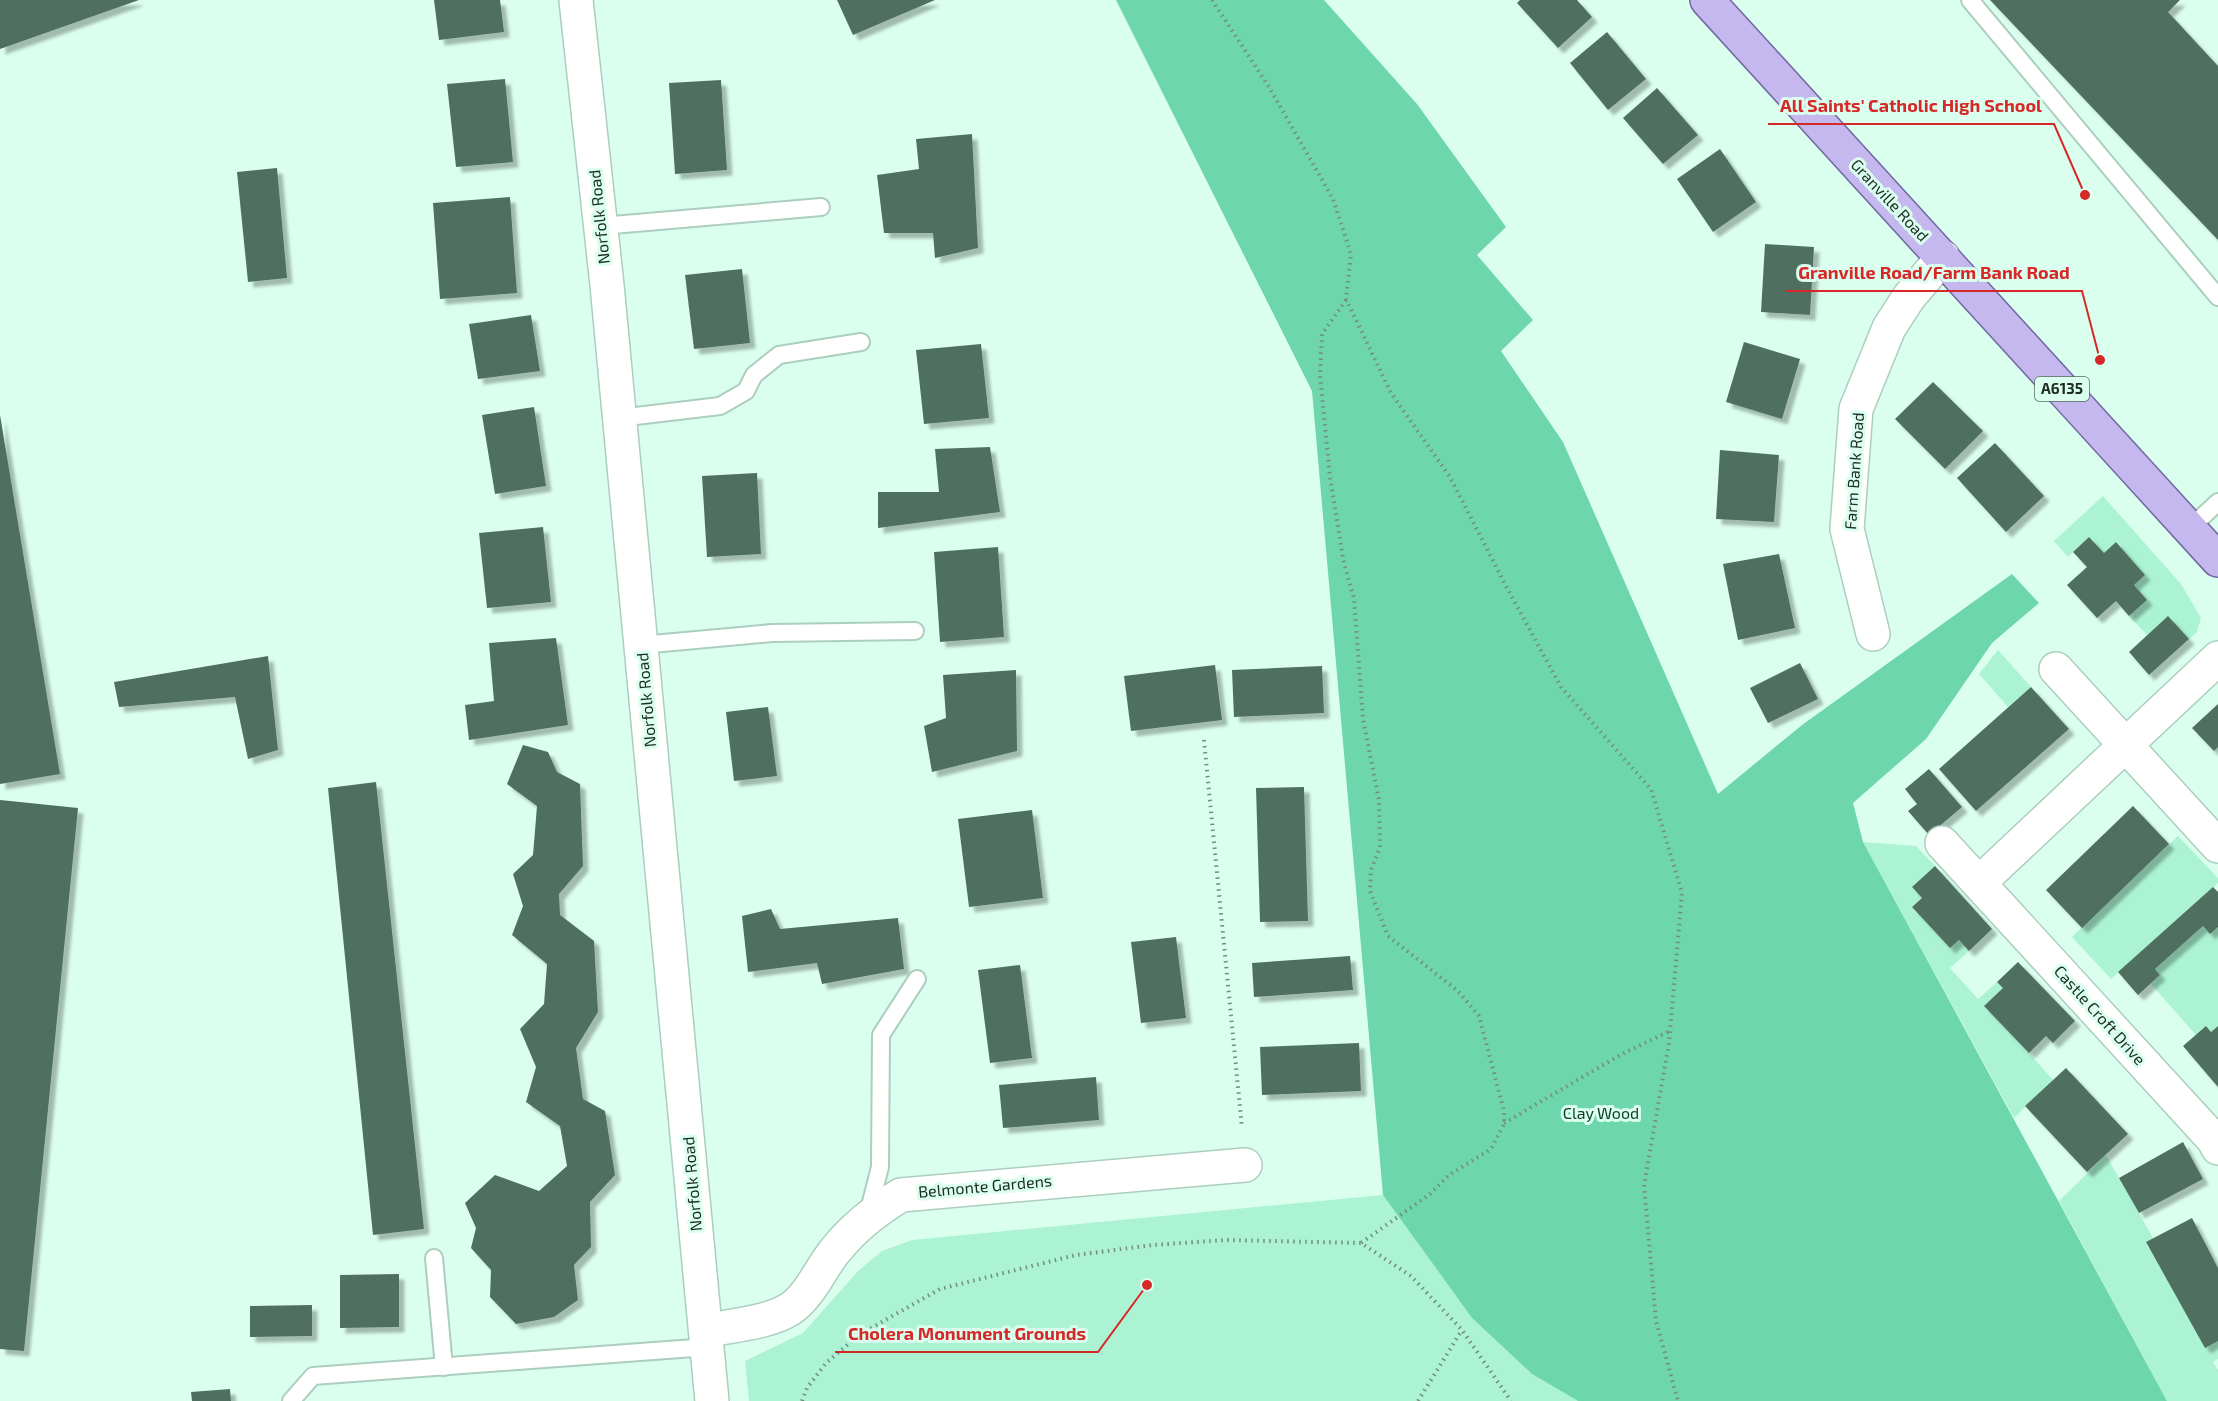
<svg xmlns="http://www.w3.org/2000/svg" width="2218" height="1401" viewBox="0 0 2218 1401" font-family="'Exo 2',sans-serif">
	<style>
		.green { fill: #abf3d3 }
		.forest { fill: #6dd6ac }
		.building { fill: #507061; filter: url(#shadow) }
		.lines { fill: none; stroke-linecap: round; stroke-linejoin: round }
		.service-casing { stroke: #accebe; stroke-width: 20 }
		.minor-casing { stroke: #accebe; stroke-width: 36 }
		.primary-casing { stroke: #7168a2; stroke-width: 36 }
		.path { stroke: #748c81; stroke-width: 4; stroke-dasharray: 1.5 4.5; stroke-linecap: butt }
		.service { stroke: #fff; stroke-width: 16 }
		.minor { stroke: #fff; stroke-width: 33 }
		.primary { stroke: #c5b8ef; stroke-width: 33 }
		.labels { text-anchor: middle; stroke-width: 6; stroke-linejoin: round; paint-order: stroke }
		.shield { fill: #dbffee; stroke: #576b62; stroke-width: 1.5 }
		.shield-label { font-size: 15px; font-weight: bold; fill: #1e2c26 }
		.street-label { font-size: 16px; fill: #1e2c26; stroke: #dbffee }
		.park-label { font-size: 16px; fill: #0d3c2b; stroke: #dbffee }
		.leader { fill: none; stroke: #d62828; stroke-width: 2 }
		.callout-dot { fill: #d62828; stroke: #dbffee; stroke-width: 2 }
		.callout-label { font-size: 18px; text-anchor: middle; font-weight: bold; fill: #d62828; stroke: #dbffee; stroke-width: 6; stroke-linejoin: round; paint-order: stroke }
	</style>
	<defs>
		<filter id="shadow"><feDropShadow dx="5.5" dy="5.5" stdDeviation="1.5" flood-color="#0004"/></filter>
	</defs>
	<rect width="100%" height="100%" fill="#dbffee"/>
	<g class="green">
		<path d="M2103,496L2181,584L2201,618L2197,632L2189,639L2168,617L2147,635L2129,616L2147,600L2134,585L2145,575L2116,542L2104,553L2089,537L2068,557L2054,541Z"/>
		<path d="M1998,650L2031,687L2008,707L1979,674Z"/>
		<path d="M2178,836L2218,878V883L2111,979L2072,937Z"/>
		<path d="M1863,842L1916,846L1935,866L1912,887L1922,898L1912,907L1950,948L1959,940L1969,951L1950,968L1978,999L1997,982L2003,988L2029,1053L2053,1080L2014,1118Z"/>
		<path d="M2203,926L2210,933L2218,927V1026L2211,1032L2206,1026L2196,1035L2151,984L2160,975L2155,969Z"/>
		<path d="M2106,1155L2153,1238L2146,1243L2176,1295L2218,1340V1359L2213,1362L2218,1370V1401H2167L2059,1201Z"/>
		<path d="M1383,1195L1472,1318L1532,1374L1578,1401H749L745,1361L803,1333L858,1271L882,1251L912,1240Z"/>
	</g>
	<path class="forest" d="M1116,0H1324L1417,104L1506,227L1477,255L1533,320L1501,351L1563,442L1718,794L1802,725L2012,574L2039,603L1992,643L1926,739L1853,803L1863,842L2167,1401H1578L1532,1374L1472,1318L1383,1195L1312,391Z"/>
	<g class="building">
		<path d="M0,0H139L0,49Z"/>
		<path d="M434,0H500L504,32L439,40Z"/>
		<path d="M837,0H935L853,35Z"/>
		<path d="M1520,0H1577L1592,17L1558,48L1517,3Z"/>
		<path d="M1990,0H2180L2168,12L2218,66V240Z"/>
		<path d="M1607,32L1646,79L1608,110L1570,63Z"/>
		<path d="M505,79L513,162L456,167L447,84Z"/>
		<path d="M721,80L727,170L675,174L669,83Z"/>
		<path d="M1657,88L1698,135L1663,164L1623,118Z"/>
		<path d="M972,134L978,248L935,258L933,233H884L877,175L919,169L916,139Z"/>
		<path d="M1720,149L1756,202L1713,232L1677,179Z"/>
		<path d="M277,168L287,278L248,282L237,172Z"/>
		<path d="M510,197L517,293L440,299L433,203Z"/>
		<path d="M1765,244L1814,247L1810,315L1761,312Z"/>
		<path d="M742,269L750,343L694,349L685,275Z"/>
		<path d="M531,315L540,371L478,379L469,324Z"/>
		<path d="M1744,342L1800,359L1782,419L1726,402Z"/>
		<path d="M981,344L989,418L924,424L916,350Z"/>
		<path d="M1933,382L1983,431L1945,469L1895,419Z"/>
		<path d="M534,407L546,486L495,494L482,415Z"/>
		<path d="M0,415L60,774L0,784Z"/>
		<path d="M1995,443L2044,496L2006,532L1957,478Z"/>
		<path d="M990,447L1000,512L878,528V492H939L935,449Z"/>
		<path d="M1720,450L1779,455L1774,522L1716,519Z"/>
		<path d="M757,473L761,554L707,557L702,476Z"/>
		<path d="M543,527L551,602L487,608L479,533Z"/>
		<path d="M2089,537L2104,553L2116,542L2145,575L2134,585L2147,600L2129,616L2116,601L2097,618L2067,585L2087,567L2073,552Z"/>
		<path d="M998,547L1004,637L940,642L934,552Z"/>
		<path d="M1779,554L1795,628L1738,640L1723,564Z"/>
		<path d="M2168,616L2189,639L2149,675L2129,652Z"/>
		<path d="M556,638L568,725L469,740L465,705L494,701L489,643Z"/>
		<path d="M268,656L278,750L248,759L235,697L119,707L114,682Z"/>
		<path d="M1800,663L1818,699L1768,723L1750,688Z"/>
		<path d="M1215,665L1222,720L1131,731L1124,676Z"/>
		<path d="M1322,666L1324,713L1234,717L1232,670Z"/>
		<path d="M1016,670L1017,751L932,772L924,726L946,718L943,675Z"/>
		<path d="M2031,687L2069,729L1976,811L1939,769Z"/>
		<path d="M2218,704V747L2214,751L2192,728Z"/>
		<path d="M768,707L777,776L734,781L726,712Z"/>
		<path d="M523,745L548,752L557,772L580,784L583,866L559,894L560,915L594,941L598,1012L576,1048L583,1099L605,1111L615,1175L590,1202L591,1247L574,1265L578,1300L554,1317L516,1324L490,1297L491,1270L471,1248L476,1228L465,1203L495,1175L539,1191L567,1166L560,1126L526,1102L536,1067L520,1029L544,1004L547,964L512,935L523,906L513,874L533,855L537,806L507,784Z"/>
		<path d="M1929,769L1962,807L1929,835L1908,811L1917,804L1905,789Z"/>
		<path d="M376,782L424,1229L373,1235L328,788Z"/>
		<path d="M1304,787L1308,921L1260,922L1256,788Z"/>
		<path d="M0,800L78,808L24,1351L0,1349Z"/>
		<path d="M2133,806L2169,844L2082,928L2046,890Z"/>
		<path d="M1032,810L1043,898L969,907L958,819Z"/>
		<path d="M1935,866L1992,929L1969,951L1959,940L1950,948L1912,907L1922,898L1912,887Z"/>
		<path d="M2213,887L2218,892V927L2210,934L2203,926L2155,969L2160,975L2138,995L2118,972Z"/>
		<path d="M771,909L780,929L898,918L904,969L822,984L817,963L748,972L742,916Z"/>
		<path d="M1176,937L1186,1018L1141,1023L1131,942Z"/>
		<path d="M1350,956L1353,990L1254,997L1252,963Z"/>
		<path d="M2018,962L2075,1021L2053,1043L2046,1036L2029,1053L1984,1006L2003,988L1997,982Z"/>
		<path d="M1020,965L1032,1058L990,1063L978,970Z"/>
		<path d="M2206,1026L2211,1032L2218,1026V1087L2183,1046Z"/>
		<path d="M1359,1043L1361,1091L1262,1095L1260,1047Z"/>
		<path d="M2066,1068L2128,1134L2087,1172L2025,1106Z"/>
		<path d="M1096,1077L1099,1120L1003,1128L999,1085Z"/>
		<path d="M2183,1142L2203,1179L2139,1213L2119,1178Z"/>
		<path d="M2192,1218L2218,1268V1341L2205,1348L2146,1242Z"/>
		<path d="M399,1274V1327L340,1328V1275Z"/>
		<path d="M312,1305V1336L250,1337V1306Z"/>
		<path d="M230,1389L231,1401H192L191,1392Z"/>
	</g>
	<g class="lines">
		<g class="service-casing">
			<g id="service">
				<path d="M1970,0L2218,297"/>
				<path d="M601,226L821,207"/>
				<path d="M619,418L720,406L746,391L754,375L779,355L861,342"/>
				<path d="M2189,529L2218,502"/>
				<path d="M641,645L772,633L915,631"/>
				<path d="M868,1214L880,1167L881,1035L917,979"/>
				<path d="M434,1258L444,1367"/>
				<path d="M291,1401L313,1376L708,1347"/>
			</g>
		</g>
		<g class="minor-casing">
			<g id="minor">
				<path d="M576,0L607,285L712,1401"/>
				<path d="M1873,634L1847,529L1856,409L1889,328L1909,297L1943,257"/>
				<path d="M2056,669L2218,846"/>
				<path d="M1942,843L2213,1139L2218,1148"/>
				<path d="M1980,882L2218,658"/>
				<path d="M706,1331C732,1325 768,1323 790,1309C810,1296 820,1269 835,1251C853,1228 876,1210 901,1195L1245,1165"/>
			</g>
		</g>
		<g class="primary-casing">
			<path id="primary" d="M1707,0L2218,560"/>
		</g>
		<g class="path">
			<path d="M1212,0L1269,87L1333,199L1351,254L1346,299L1391,393L1450,477L1507,588L1561,687L1651,789L1682,893L1669,1043L1644,1185L1656,1321L1678,1401"/>
			<path d="M1346,300L1322,334L1320,375L1330,477L1344,564L1354,598L1363,719L1379,800L1380,847L1371,870L1370,891L1388,936L1458,991L1479,1016L1504,1111V1124L1491,1149L1449,1175L1430,1194L1361,1243"/>
			<path d="M1204,740L1242,1128"/>
			<path d="M1504,1123L1622,1054L1670,1031"/>
			<path d="M802,1401L807,1388L826,1363L859,1335L940,1289L1076,1255L1153,1245L1225,1240L1361,1243L1411,1276L1462,1330L1511,1401"/>
			<path d="M1418,1401L1462,1330"/>
		</g>
		<use href="#service" class="service"/>
		<use href="#minor" class="minor"/>
		<use href="#primary" class="primary"/>
	</g>
	<g class="labels">
		<rect class="shield" x="2035" y="377" width="54" height="24" rx="4.5"/>
		<g class="shield-label">
			<text x="2062" y="394">A6135</text>
		</g>
		<g class="street-label">
			<text transform="translate(1890 200) rotate(47)" y="6">Granville Road</text>
			<text transform="translate(599 217) rotate(-96)" y="6">Norfolk Road</text>
			<text transform="translate(1854 471) rotate(-86)" y="6">Farm Bank Road</text>
			<text transform="translate(646 700) rotate(-95)" y="6">Norfolk Road</text>
			<text transform="translate(2100 1015) rotate(48)" y="6">Castle Croft Drive</text>
			<text transform="translate(692 1184) rotate(-95)" y="6">Norfolk Road</text>
			<text transform="translate(985 1186) rotate(-5)" y="6">Belmonte Gardens</text>
		</g>
		<g class="park-label">
			<text x="1601" y="1119">Clay Wood</text>
		</g>
	</g>
	<path class="leader" d="M2085 195L2054 124H1768M2100 360L2082 291H1786M1147 1285L1098 1352H835"/>
	<g class="callout-dot">
		<circle cx="2085" cy="195" r="6"/>
		<circle cx="2100" cy="360" r="6"/>
		<circle cx="1147" cy="1285" r="6"/>
	</g>
	<g class="callout-label">
		<text x="1911" y="112">All Saints' Catholic High School</text>
		<text x="1934" y="279">Granville Road/Farm Bank Road</text>
		<text x="967" y="1340">Cholera Monument Grounds</text>
	</g>
</svg>
